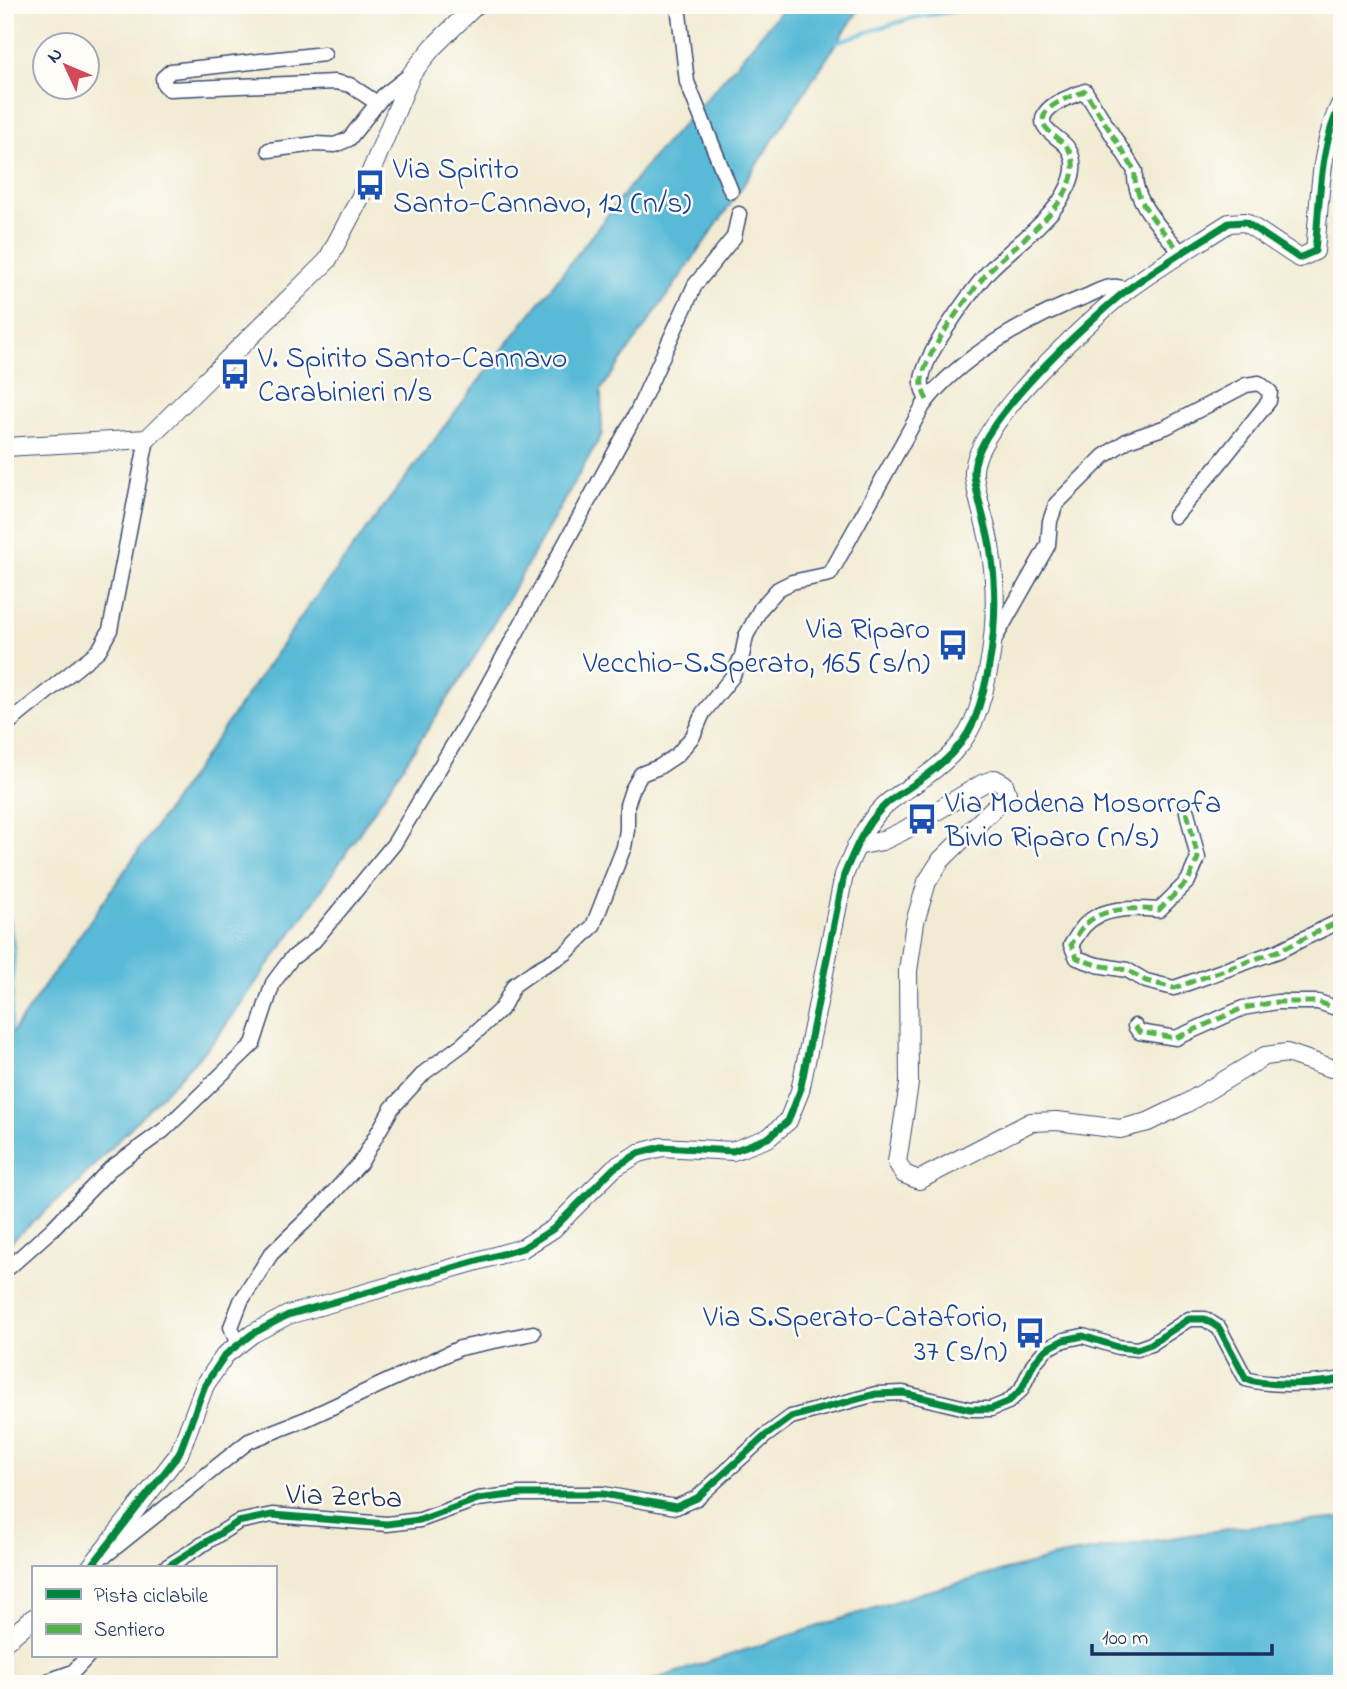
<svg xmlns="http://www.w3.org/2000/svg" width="1347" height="1689" viewBox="0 0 1347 1689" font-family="'Indie Flower',sans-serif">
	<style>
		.water { fill: #59bad7; stroke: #3a749a; stroke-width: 2 }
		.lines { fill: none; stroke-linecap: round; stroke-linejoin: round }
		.stream { stroke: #59bad7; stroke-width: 3.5 }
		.minor-casing { stroke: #3b4b70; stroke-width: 17 }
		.tertiary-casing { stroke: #3b4b70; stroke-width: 20 }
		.minor { stroke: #fff; stroke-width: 14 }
		.tertiary { stroke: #fff; stroke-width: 18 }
		.quiet { stroke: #55b248; stroke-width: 5; stroke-dasharray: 10 5; stroke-linecap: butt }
		.cycleway-casing { stroke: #fdfcf7; stroke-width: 11 }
		.cycleway { stroke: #00873e; stroke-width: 7 }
		.labels { text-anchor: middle; stroke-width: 5; stroke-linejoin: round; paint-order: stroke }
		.transit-label { font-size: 30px; fill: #164399; stroke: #fdfcf7; text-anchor: start }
		.street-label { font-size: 30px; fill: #1b2f5e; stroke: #fdfcf7 }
	</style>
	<rect width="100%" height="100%" fill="#fdfcf7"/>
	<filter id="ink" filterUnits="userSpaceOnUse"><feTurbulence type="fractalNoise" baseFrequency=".0143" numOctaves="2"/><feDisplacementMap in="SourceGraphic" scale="14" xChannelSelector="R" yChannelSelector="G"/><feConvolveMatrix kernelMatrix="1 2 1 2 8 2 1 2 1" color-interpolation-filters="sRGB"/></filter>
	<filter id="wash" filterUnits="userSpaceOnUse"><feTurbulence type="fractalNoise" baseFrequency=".00686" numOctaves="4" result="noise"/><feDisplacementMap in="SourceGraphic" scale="28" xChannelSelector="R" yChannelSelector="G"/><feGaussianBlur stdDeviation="1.57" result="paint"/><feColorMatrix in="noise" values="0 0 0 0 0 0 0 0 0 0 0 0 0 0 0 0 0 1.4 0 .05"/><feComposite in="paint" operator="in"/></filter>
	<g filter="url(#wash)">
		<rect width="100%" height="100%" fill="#f2ebd3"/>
		<g class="water">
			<path d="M786,5H862L724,214L601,390L602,434L470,665L311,906L214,1041L76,1184L5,1247V1043L306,610L493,362L653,157L710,95Z"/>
			<path d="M1342,1518V1674L1184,1684H640L921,1593L1059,1556L1233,1528Z"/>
		</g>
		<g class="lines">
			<g class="stream">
				<path d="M836,42L912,18L997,5"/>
				<path d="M5,898L14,950L10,1039"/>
			</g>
		</g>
	</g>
	<g filter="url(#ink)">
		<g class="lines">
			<g class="minor-casing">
				<g id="minor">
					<path d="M678,5L687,82L731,191"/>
					<path d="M324,54L171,71L163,78L164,84L169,89L335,82L350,85L377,103"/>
					<path d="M269,150L315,144L335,145L349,139L383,96L411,74"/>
					<path d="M927,400C925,396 922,390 922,385C918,361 972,291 988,272C1005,254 1026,239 1043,221C1060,204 1085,171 1067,147C1061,139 1042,130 1043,120C1044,104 1073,96 1085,91L1135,171C1132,202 1164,231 1182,254"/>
					<path d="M993,642L1048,545L1050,521L1056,504L1104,456L1128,440L1166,427L1246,385L1259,383L1270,392L1269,401L1219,464L1175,516"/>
					<path d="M5,726L99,650L110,630L147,439"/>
					<path d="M1187,812L1198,858L1188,881L1159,910C1135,908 1102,906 1084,926C1079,932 1075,939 1071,945L1077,958L1097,965L1127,970L1146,981L1174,988L1278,951L1342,920"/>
					<path d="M1135,1026L1139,1032L1176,1038L1243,1008L1277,1002H1318L1342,1010"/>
					<path d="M5,1271L51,1230L110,1169L164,1130L253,1044L273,983L291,959L314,941L394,844L477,705L637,412L695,285L734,237L739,214"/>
					<path d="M238,1345L231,1327L241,1301L271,1254L323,1204L361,1162L392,1108L425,1072L463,1044L502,1008L514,985L534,971L566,953L593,926L624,847L627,830V805L632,790L641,774L659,767L677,755L693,736L703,713L732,677L742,656L746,636L761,608L778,589L792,582L830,574L923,406C958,357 1031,317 1087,296C1094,293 1104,287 1112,287C1117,286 1123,289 1128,289"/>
					<path d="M107,1554L249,1441L306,1419L460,1348L533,1333"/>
					<path d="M165,1568L238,1522L272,1515L387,1524L420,1520L478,1499L519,1494H603L676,1507L697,1498L765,1436L791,1417L876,1394L903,1393L970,1409H991L1008,1402L1021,1390L1034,1363L1046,1349L1064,1340L1083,1336L1118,1347L1137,1349L1151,1344L1189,1319H1205L1219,1328L1246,1379C1272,1387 1315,1384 1342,1379"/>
					<path d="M39,1684L73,1672L88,1656"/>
				</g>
			</g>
			<g class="tertiary-casing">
				<g id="tertiary">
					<path d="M5,447L147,439L327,261L360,198L412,73L433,47L476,5"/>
					<path d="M856,846L882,841L903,831L982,784L995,779L1004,784L1007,793L995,807L941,860L927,882L915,922L908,971L909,1084L897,1162L904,1174L919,1180L1031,1122L1057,1121L1120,1129L1148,1122L1185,1104L1265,1056L1287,1053L1331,1068L1342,1069"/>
					<path d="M90,1568L179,1454L205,1385L225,1355L252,1334L288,1315L523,1248L553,1229L614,1168L639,1153L662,1147L733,1151L768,1138L788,1121L800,1091L844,875C854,851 864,826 883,807C892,798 903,792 913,785C941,766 968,744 978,710C994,661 999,604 991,553C988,527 977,501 974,475C970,428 1090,319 1127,290C1159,266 1195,245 1229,223L1245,222L1299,258L1315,251C1320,202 1319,145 1342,101"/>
					<path d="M5,1642L33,1618"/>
				</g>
			</g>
			<use href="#minor" class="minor"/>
			<use href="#tertiary" class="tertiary"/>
			<g class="quiet">
				<path d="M927,400C925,396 922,390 922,385C918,361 972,291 988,272C1005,254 1026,239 1043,221C1060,204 1085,171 1067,147C1061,139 1042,130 1043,120C1044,104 1073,96 1085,91L1135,171C1132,202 1164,231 1182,254"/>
				<path d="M1187,812L1198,858L1188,881L1159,910C1135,908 1102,906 1084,926C1079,932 1075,939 1071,945L1077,958L1097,965L1127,970L1146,981L1174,988L1278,951L1342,920"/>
				<path d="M1135,1026L1139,1032L1176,1038L1243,1008L1277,1002H1318L1342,1010"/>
			</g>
			<g class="cycleway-casing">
				<g id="cycleway">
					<path d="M90,1568L179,1454L205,1385L225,1355L252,1334L288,1315L523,1248L553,1229L614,1168L639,1153L662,1147L733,1151L768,1138L788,1121L800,1091L844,875C854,851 864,826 883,807C892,798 903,792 913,785C941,766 968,744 978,710C994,661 999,604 991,553C988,527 977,501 974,475C970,428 1090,319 1127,290C1159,266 1195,245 1229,223L1245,222L1299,258L1315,251C1320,202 1319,145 1342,101"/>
					<path d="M165,1568L238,1522L272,1515L387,1524L420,1520L478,1499L519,1494H603L676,1507L697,1498L765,1436L791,1417L876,1394L903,1393L970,1409H991L1008,1402L1021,1390L1034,1363L1046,1349L1064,1340L1083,1336L1118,1347L1137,1349L1151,1344L1189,1319H1205L1219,1328L1246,1379C1272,1387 1315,1384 1342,1379"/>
				</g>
			</g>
			<use href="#cycleway" class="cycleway"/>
		</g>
	</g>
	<defs>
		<g id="bus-bare" transform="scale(2.415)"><path d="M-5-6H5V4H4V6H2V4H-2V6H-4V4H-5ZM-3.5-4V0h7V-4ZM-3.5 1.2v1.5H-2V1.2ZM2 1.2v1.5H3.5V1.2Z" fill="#1a4fb4" stroke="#fdfcf7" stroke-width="2.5" paint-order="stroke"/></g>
	</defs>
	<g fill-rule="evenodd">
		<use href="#bus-bare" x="370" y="185"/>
		<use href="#bus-bare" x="235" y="374"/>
		<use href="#bus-bare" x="953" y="645"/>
		<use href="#bus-bare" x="922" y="819"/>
		<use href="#bus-bare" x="1030" y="1333"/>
	</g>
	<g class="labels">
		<g class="transit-label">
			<text x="393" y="178">Via Spirito<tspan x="393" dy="34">Santo-Cannavo, 12 (n/s)</tspan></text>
			<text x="258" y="367">V. Spirito Santo-Cannavo<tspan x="258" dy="34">Carabinieri n/s</tspan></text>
			<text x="930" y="638" text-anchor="end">Via Riparo<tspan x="930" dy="34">Vecchio-S.Sperato, 165 (s/n)</tspan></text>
			<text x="945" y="812">Via Modena Mosorrofa<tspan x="945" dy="34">Bivio Riparo (n/s)</tspan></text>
			<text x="1007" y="1326" text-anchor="end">Via S.Sperato-Cataforio,<tspan x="1007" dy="34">37 (s/n)</tspan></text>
		</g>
		<g class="street-label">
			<text transform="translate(344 1495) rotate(2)" y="10">Via Zerba</text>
		</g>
	</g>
	<rect width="1347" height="1689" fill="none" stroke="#fdfcf7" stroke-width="28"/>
	<rect x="32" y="1566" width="245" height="91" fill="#fdfcf7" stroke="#a3aaba" stroke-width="2"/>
	<rect x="46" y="1589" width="35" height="10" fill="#00873e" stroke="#a3aaba" stroke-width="2"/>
	<text x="94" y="1602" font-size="21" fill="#1b2f5e">Pista ciclabile</text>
	<rect x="46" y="1624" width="35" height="10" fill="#55b248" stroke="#a3aaba" stroke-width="2"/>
	<text x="94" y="1636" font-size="21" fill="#1b2f5e">Sentiero</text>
	<g transform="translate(66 66) rotate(314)"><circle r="33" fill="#fdfcf7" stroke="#a3aaba" stroke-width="2"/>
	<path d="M0-5L12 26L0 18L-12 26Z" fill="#d1495b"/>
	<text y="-10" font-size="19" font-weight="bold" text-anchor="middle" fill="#1b2f5e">N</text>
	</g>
	<path d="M1092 1644v10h180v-10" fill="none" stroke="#1b2f5e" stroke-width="3.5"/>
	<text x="1102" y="1644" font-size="21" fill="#1b2f5e" stroke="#fdfcf7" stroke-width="5" paint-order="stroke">100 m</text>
</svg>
